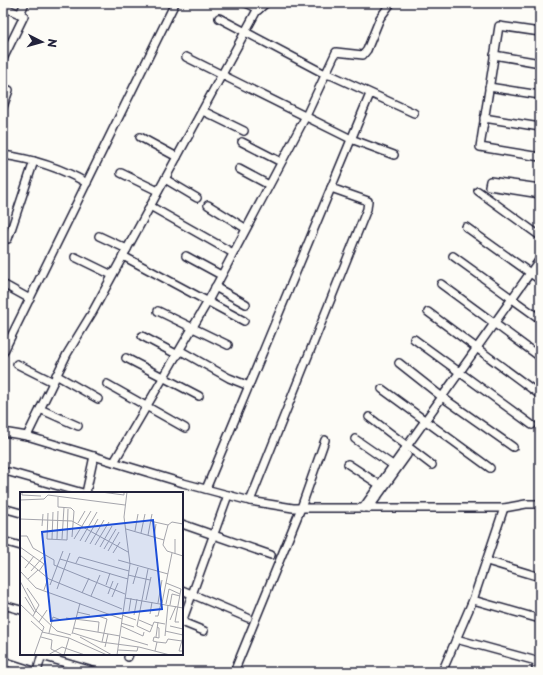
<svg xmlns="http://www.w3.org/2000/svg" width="543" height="675" viewBox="0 0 543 675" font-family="'Playpen Sans',sans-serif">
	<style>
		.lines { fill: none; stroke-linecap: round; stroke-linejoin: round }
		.street-casing { stroke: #22223b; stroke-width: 10 }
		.street { stroke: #fdfcf7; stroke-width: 7 }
		.inset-road { fill: none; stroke: #a5a5ac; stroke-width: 1 }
		.view { fill: #1d4ed8; fill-opacity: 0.15; stroke: #1d4ed8; stroke-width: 2 }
		.inset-edge { fill: none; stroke: #22223b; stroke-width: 2 }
	</style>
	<rect width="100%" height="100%" fill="#fdfcf7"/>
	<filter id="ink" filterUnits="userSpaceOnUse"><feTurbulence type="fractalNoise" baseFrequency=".025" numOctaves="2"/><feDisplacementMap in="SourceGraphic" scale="8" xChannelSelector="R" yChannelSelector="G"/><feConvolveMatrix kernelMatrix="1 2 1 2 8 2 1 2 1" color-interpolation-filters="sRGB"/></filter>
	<g filter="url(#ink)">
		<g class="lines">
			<g class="street-casing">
				<g id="street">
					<path d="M246,3L259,9"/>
					<path d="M3,7L24,16L3,59"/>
					<path d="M20,14L25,3"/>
					<path d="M219,18L325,74L333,76L414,113"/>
					<path d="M540,32L499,26L480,147L540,157"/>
					<path d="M494,55L540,63"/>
					<path d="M186,57L351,139L394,155"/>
					<path d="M489,87L540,95"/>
					<path d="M3,107L9,90"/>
					<path d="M203,111L244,131"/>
					<path d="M484,118L540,127"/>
					<path d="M140,137L177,157"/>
					<path d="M242,142L281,162"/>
					<path d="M3,155C33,159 61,168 87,183"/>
					<path d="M239,169L269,185"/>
					<path d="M121,173L158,191"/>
					<path d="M165,179L197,198"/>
					<path d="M540,188L490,181L489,186L540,194"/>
					<path d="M478,191L540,236"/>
					<path d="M208,205L245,228"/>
					<path d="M150,206L233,253"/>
					<path d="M466,227L540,280"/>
					<path d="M99,236L127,249"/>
					<path d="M8,239L34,161"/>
					<path d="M123,256L244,321"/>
					<path d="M186,256L221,275"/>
					<path d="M453,256L540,319"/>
					<path d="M75,257L112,275"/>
					<path d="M3,284L30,299"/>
					<path d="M441,284L540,357"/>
					<path d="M215,287L246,304"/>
					<path d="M158,311L228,345"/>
					<path d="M428,312L540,395"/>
					<path d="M142,336L178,355"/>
					<path d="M414,339L532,425"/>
					<path d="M181,351L229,378L249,386"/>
					<path d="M3,353L175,3"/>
					<path d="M126,358L199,396"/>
					<path d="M399,363L442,397L513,447"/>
					<path d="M17,364L53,382"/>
					<path d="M56,375L98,399"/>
					<path d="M107,384L185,428"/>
					<path d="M382,389L490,468"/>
					<path d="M40,409L78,426"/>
					<path d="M369,417L432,465"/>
					<path d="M3,432L27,436L183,483L250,501L293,508H504L526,504H540"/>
					<path d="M27,436L67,354L92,313L256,12L266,3"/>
					<path d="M355,439L397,468"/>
					<path d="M114,462L207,303L306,116L336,52L363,55L367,50L380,18L391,3"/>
					<path d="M348,464L383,487"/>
					<path d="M9,472L83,493"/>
					<path d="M206,489L370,94"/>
					<path d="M86,493L94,456"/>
					<path d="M250,501L367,209L368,201L331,188"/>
					<path d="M3,508L21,513"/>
					<path d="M363,508L540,259"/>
					<path d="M369,508L407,455"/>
					<path d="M182,524L271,555"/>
					<path d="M3,541L21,546"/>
					<path d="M487,561L540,577"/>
					<path d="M182,590L248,618"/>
					<path d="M473,600L540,619"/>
					<path d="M3,605L21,610"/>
					<path d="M182,622L228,495"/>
					<path d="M182,622L204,631"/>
					<path d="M456,639L540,662"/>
					<path d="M42,656L96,672"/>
					<path d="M128,657L129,654"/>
					<path d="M3,661L37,672"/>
					<path d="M37,672L42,654"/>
					<path d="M234,672L301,508L325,440"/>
					<path d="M442,672L473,600L504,508"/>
					<path d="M535,672L538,661"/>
				</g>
			</g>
			<use href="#street" class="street"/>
		</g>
	</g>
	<g transform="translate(20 492)">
		<rect width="163" height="163" fill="#fdfcf7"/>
		<path class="inset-road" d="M2,0V3L21,4M81,0L104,3V0M38,5V15L51,16L54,19L52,45M0,8L24,7L28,3L105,13M28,21L27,47L47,48L48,17M0,27L52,29L108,60M58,31L65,19M148,33L152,30L163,32M22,34L23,22M62,34L71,19M106,37L144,48L148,33L130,29M115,39L118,22M121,41L125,22M128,43L132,22M0,44H7L13,56L34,68V73L105,102M134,45L136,32M32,47L33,20M37,47L38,19M42,47L44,15M54,47L62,34M155,47V62M144,48L143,53L147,59L163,64M60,49L77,20M65,50L78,27M70,52L84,28M75,53L89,30M0,55L24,72L19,79M80,55L92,34M84,57L96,37M88,59L99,40M93,61L100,50M0,63L29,87L102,117M40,67L108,87M98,68L148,82M56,71L59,65L109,79M5,76L14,64M128,77L117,134L130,140L134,130L145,132M0,79L16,96L102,127M11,79L23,65M108,83L130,88M8,87L18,78M0,89L16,119L37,139L51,143M146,91L161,97L155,130H159M113,92L118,75M30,93L43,59M86,93L90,81M7,96L19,113L13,124M37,97L50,61M24,98L28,86M62,101L69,86M88,102L93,89M71,104L80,83M5,105L15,121M92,105L98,91M105,106L163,116M126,108L131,85M138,111L142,88M142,111L152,61M0,112L24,135L14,163M146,112L149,97L160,102M150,113L152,102L160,104M109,119L111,106M57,120L70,123M130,122L132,110M102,123L116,128M114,123L117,107M78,124L87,127L82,150M135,124H138L141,111M46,126L79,130L78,140M119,128L133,134M150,128L156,114M11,129L22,139M19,130L27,118M101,131L114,135M101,134L123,144L124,140M150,134L163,137M54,136L100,144M145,139L163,143M22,140L49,146L87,163M29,141L33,125L41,128M53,141L81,150L119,155L150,163M52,142L60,111M145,144L148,113M21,145L32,148L31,157L43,163M60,145L92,163M101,145L128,153M136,145L138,130M163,145L159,159H163M137,150L133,149L134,145L139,146V136L137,135M85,155L88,142M98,158L117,159L118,155M135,159L137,150L146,151L148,147L162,149M28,163L42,155L65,163M44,163L49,146M97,163L110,72L104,25L107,0"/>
		<path class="view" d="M133,28L142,117L31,129L22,40Z"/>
		<rect width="163" height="163" class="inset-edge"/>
	</g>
	<rect width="543" height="675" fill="none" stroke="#fdfcf7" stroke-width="16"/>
	<rect x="8" y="8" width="527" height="659" fill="none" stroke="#22223b" stroke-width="1.5" filter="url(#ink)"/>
	<g transform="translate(42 42) rotate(96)" stroke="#fdfcf7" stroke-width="3" paint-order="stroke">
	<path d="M0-3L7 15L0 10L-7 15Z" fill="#22223b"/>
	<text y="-6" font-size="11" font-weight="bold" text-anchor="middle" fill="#22223b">N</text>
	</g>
</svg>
